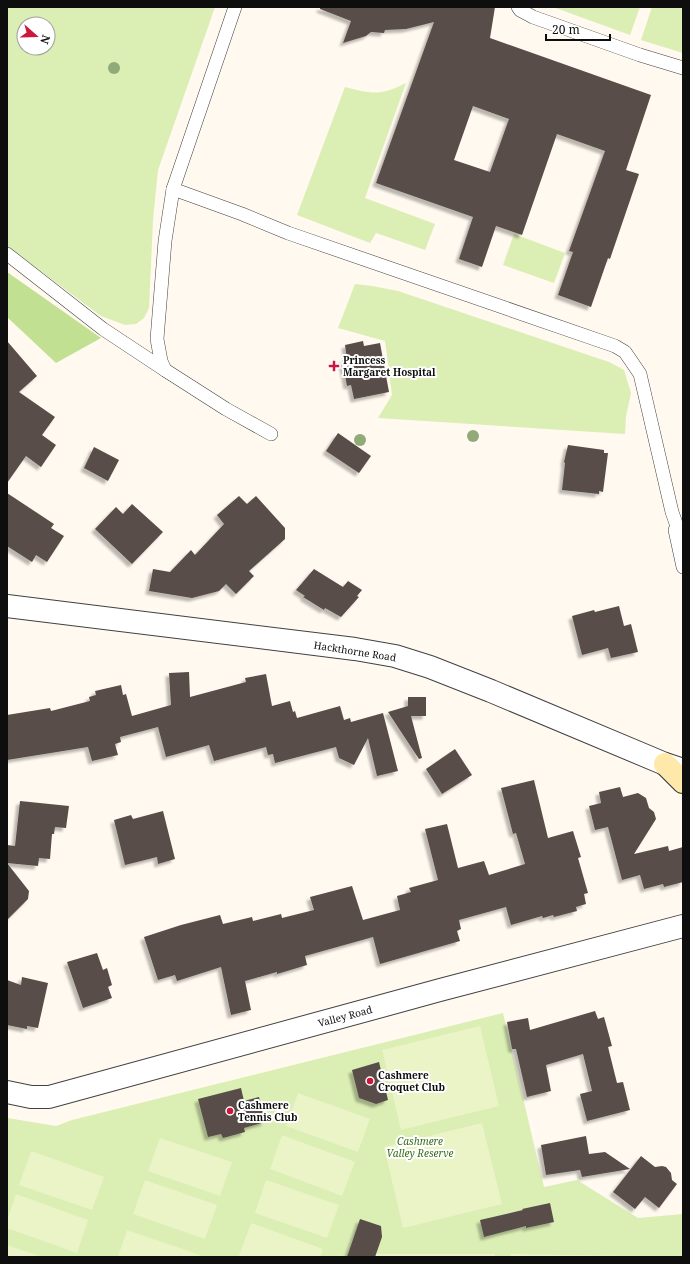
<svg xmlns="http://www.w3.org/2000/svg" width="690" height="1264" viewBox="0 0 690 1264" font-family="'Noto Serif',serif">
	<style>
		.green { fill: #dbeeb4; fill-rule: evenodd }
		.forest { fill: #c1e092 }
		.pitch { fill: #ebf4c7 }
		.building { fill: #584d49; fill-rule: evenodd; filter: url(#shadow) }
		.lines { fill: none; stroke-linecap: round; stroke-linejoin: round }
		.service-casing { stroke: #414141; stroke-width: 14 }
		.minor-casing { stroke: #414141; stroke-width: 24 }
		.tertiary-casing { stroke: #414141; stroke-width: 24 }
		.secondary-casing { stroke: #303030; stroke-width: 24 }
		.service { stroke: #fff; stroke-width: 13 }
		.minor { stroke: #fff; stroke-width: 22 }
		.tertiary { stroke: #fff; stroke-width: 22 }
		.secondary { stroke: #ffe9aa; stroke-width: 22 }
		.tree { fill: #90ab79 }
		.poi-dot { fill: #cc183c; stroke: #fff; stroke-width: 1.5 }
		.labels { text-anchor: middle; stroke-width: 4; stroke-linejoin: round; paint-order: stroke }
		.poi-label { font-size: 10px; font-weight: bold; fill: #0e0e0e; stroke: #fff; text-anchor: start }
		.street-label { font-size: 10px; fill: #0e0e0e; stroke: #fff }
		.park-label { font-size: 10px; font-style: italic; fill: #366c18; stroke: #fff }
	</style>
	<defs>
		<filter id="shadow"><feDropShadow dx="-3.5" dy="3.5" stdDeviation="1" flood-color="#0004"/></filter>
	</defs>
	<rect width="100%" height="100%" fill="#fff9ef"/>
	<g class="green">
		<path d="M7,7H215L158,170L153,220L149,308L144,318L136,324L125,325L101,316L7,246ZM24,24H48V48H24Z"/>
		<path d="M553,7H640L630,35Z"/>
		<path d="M652,7H683V53L641,40Z"/>
		<path d="M406,83L365,198L435,224L425,250L376,233L370,243L297,215L345,87C372,94 381,96 406,83Z"/>
		<path d="M514,234L565,253L554,283L503,265Z"/>
		<path d="M355,284L372,286L398,291L609,362L624,370L631,393L626,416L625,434L378,418L392,395L385,341L338,328Z"/>
		<path d="M503,1013L544,1187L577,1180L638,1218L683,1214V1257H7V1118L56,1126L72,1120Z"/>
	</g>
	<path class="forest" d="M7,272L101,338L56,363L7,317Z"/>
	<g class="pitch">
		<path d="M480,1026L499,1106L401,1130L382,1050Z"/>
		<path d="M298,1093L370,1119L358,1152L286,1126Z"/>
		<path d="M482,1123L502,1204L403,1228L384,1147Z"/>
		<path d="M282,1135L355,1162L342,1196L270,1169Z"/>
		<path d="M160,1138L232,1162L220,1196L148,1171Z"/>
		<path d="M31,1151L104,1177L92,1210L19,1185Z"/>
		<path d="M145,1180L217,1205L205,1239L133,1214Z"/>
		<path d="M266,1180L339,1205L327,1238L255,1213Z"/>
		<path d="M16,1194L88,1220L77,1253L7,1228V1220Z"/>
		<path d="M251,1223L323,1249L320,1257L239,1256Z"/>
		<path d="M127,1230L200,1255L199,1257H118Z"/>
		<path d="M7,1245L42,1257H7Z"/>
		<rect x="376" y="1254" width="119" height="3"/>
		<path d="M511,1254L624,1256V1257H510Z"/>
	</g>
	<g class="building">
		<path d="M320,7H495L490,38L651,95L626,170L639,174L610,259L608,258L591,307L558,295L573,252L569,251L605,151L557,134L522,235L496,226L482,267L459,259L473,217L376,183L434,22L406,29L385,30L384,33L371,32L366,36L343,43L351,21L320,9ZM473,106L509,119L490,172L454,160Z"/>
		<path d="M7,341L37,376L19,392L55,417L42,435L56,445L41,467L26,456L7,483Z"/>
		<path d="M363,341L364,346L380,343L389,392L354,399L351,385L347,386L342,360L347,359L345,345Z"/>
		<path d="M338,433L371,456L359,473L326,451Z"/>
		<path d="M568,445L604,450V453H608L603,492L599,491V494L562,490L565,463L564,462Z"/>
		<path d="M94,447L119,460L108,481L84,468Z"/>
		<path d="M7,493L54,524L51,528L64,536L47,562L36,555L32,562L7,546Z"/>
		<path d="M239,496L247,504L256,496L285,528V539L249,571L254,576L236,594L226,584L219,591L192,598L149,591L153,569L170,572L191,550L195,555L224,524L217,515Z"/>
		<path d="M132,504L163,532L132,564L95,529L116,507L123,514Z"/>
		<path d="M314,569L343,587L348,581L362,590L357,596L359,597L341,617L325,608L324,610L303,597L305,596L296,590Z"/>
		<path d="M619,606L624,626L631,624L638,652L611,658L608,648L582,655L572,616L594,610L595,612Z"/>
		<path d="M189,672L190,697L246,682L245,678L266,674L272,706L290,701L293,712L295,711L297,718L340,706L344,720L350,718L351,722L383,713L398,771L377,776L368,738L354,765L339,758L336,747L275,763L273,754L268,755L266,747L214,761L209,745L166,757L158,727L120,737L121,742L115,744L118,755L92,761L88,747L7,760V715L50,708L51,711L90,701L89,697L96,695L95,691L121,685L123,695L126,694L132,716L171,705L169,673Z"/>
		<path d="M408,697H426V716H411L422,758L419,759L388,712L408,706Z"/>
		<path d="M455,749L472,775L442,794L426,769Z"/>
		<path d="M534,780L548,838L573,831L581,857L578,858L588,893L584,894L586,904L576,907L577,911L554,917L553,915L543,918L542,916L511,925L506,907L459,920L461,929L457,931L460,941L380,964L373,937L305,956L307,965L277,974V972L245,981L251,1010L231,1015L221,967L177,981L175,975L158,980L144,937L181,925L220,915L223,924L252,917L253,921L281,914L282,918L314,910L310,897L352,886L363,920L400,910L397,896L411,892L409,888L438,880L425,829L447,824L458,868L484,861L489,875L525,864L516,833L513,834L501,788Z"/>
		<path d="M620,787L623,797L638,793L646,798L649,808L654,812L656,819L634,854L668,846L669,851L683,847V882L664,887L663,884L644,889L640,875L622,880L608,827L595,830L589,806L601,803L599,792Z"/>
		<path d="M20,801L69,806L66,828L55,827L54,834H52L50,859L39,858L38,866L7,863L29,891L28,899L7,920V845L15,846Z"/>
		<path d="M163,811L175,859L158,864L157,857L125,865L114,820L131,815L133,819Z"/>
		<path d="M97,953L103,970L107,968L112,985L108,987L112,998L83,1008L67,962Z"/>
		<path d="M22,977L48,983L38,1028L27,1026V1029L7,1025V980L21,985Z"/>
		<path d="M595,1011L598,1019L604,1017L612,1046L608,1047L617,1083L623,1082L630,1110L587,1121L580,1094L592,1091L583,1054L546,1065L551,1091L527,1097L516,1049H512L507,1022L528,1018L530,1030Z"/>
		<path d="M379,1062L388,1100L376,1104L359,1098L352,1070Z"/>
		<path d="M241,1088L244,1101L259,1097L265,1122L244,1128L245,1132L223,1138L221,1134L208,1137L198,1099Z"/>
		<path d="M586,1136L589,1154L605,1152L630,1169L582,1177L580,1170L546,1175L541,1145Z"/>
		<path d="M641,1156L655,1167L662,1166L666,1167L671,1173L672,1180L677,1184L659,1208L645,1197L635,1209L613,1192Z"/>
		<path d="M550,1203L554,1222L526,1228V1226L484,1237L480,1220L523,1210L522,1209Z"/>
		<path d="M360,1219L381,1226L382,1237L375,1257H347Z"/>
	</g>
	<g class="lines">
		<g class="service-casing">
			<g id="service">
				<path d="M235,7L173,189L165,241L157,339L161,361L165,370L226,409L271,434"/>
				<path d="M518,7L520,10L533,17L640,55L683,68"/>
				<path d="M173,189L242,214L288,233L615,346L625,352L640,374L672,512L678,529L683,538"/>
				<path d="M7,254L103,329L165,370"/>
				<path d="M675,530L683,567"/>
			</g>
		</g>
		<g class="minor-casing">
			<path id="minor" d="M7,1092L31,1097H49L440,990L683,926"/>
		</g>
		<g class="tertiary-casing">
			<path id="tertiary" d="M7,606L355,649L395,656L430,667L491,691L665,764L683,770"/>
		</g>
		<g class="secondary-casing">
			<path id="secondary" d="M665,764L683,782"/>
		</g>
		<use href="#service" class="service"/>
		<use href="#minor" class="minor"/>
		<use href="#tertiary" class="tertiary"/>
		<use href="#secondary" class="secondary"/>
	</g>
	<g class="tree">
		<circle cx="114" cy="68" r="6"/>
		<circle cx="473" cy="436" r="6"/>
		<circle cx="360" cy="440" r="6"/>
	</g>
	<g class="poi-dot">
		<path d="M332 360h4v4h4v4h-4v4h-4v-4h-4v-4h4z"/>
		<circle cx="370" cy="1081" r="4"/>
		<circle cx="230" cy="1111" r="4"/>
	</g>
	<g class="labels">
		<g class="poi-label">
			<text x="343" y="364">Princess<tspan x="343" dy="12">Margaret Hospital</tspan></text>
			<text x="378" y="1079">Cashmere<tspan x="378" dy="12">Croquet Club</tspan></text>
			<text x="238" y="1109">Cashmere<tspan x="238" dy="12">Tennis Club</tspan></text>
		</g>
		<g class="street-label">
			<text transform="translate(355 651) rotate(9)" y="4">Hackthorne Road</text>
			<text transform="translate(345 1016) rotate(-15)" y="4">Valley Road</text>
		</g>
		<g class="park-label">
			<text x="420" y="1145">Cashmere<tspan x="420" dy="12">Valley Reserve</tspan></text>
		</g>
	</g>
	<rect width="690" height="1264" fill="none" stroke="#0e0e0e" stroke-width="16"/>
	<g transform="translate(36 36) rotate(110)"><circle r="19" fill="#ffffff" stroke="#9f9f9f"/>
	<path d="M0-3L7 15L0 10L-7 15Z" fill="#cc183c"/>
	<text y="-6" font-size="11" font-weight="bold" text-anchor="middle" fill="#0e0e0e">N</text>
	</g>
	<path d="M546 34v6h64v-6" fill="none" stroke="#0e0e0e" stroke-width="2"/>
	<text x="552" y="34" font-size="12" fill="#0e0e0e" stroke="#ffffff" stroke-width="3" paint-order="stroke">20 m</text>
</svg>
